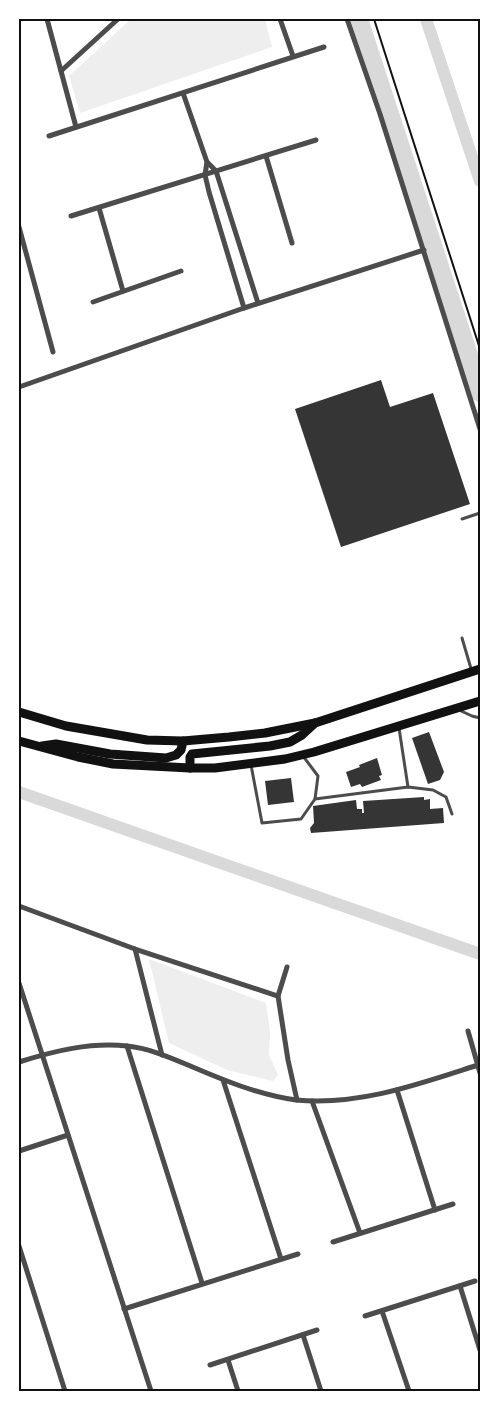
<svg xmlns="http://www.w3.org/2000/svg" width="499" height="1410" viewBox="0 0 499 1410" font-family="Quicksand,sans-serif">
	<style>
		.green { fill: #eee }
		.lines { fill: none; stroke-linecap: round; stroke-linejoin: round }
		.canal { stroke: #d9d9d9; stroke-width: 12 }
		.river { stroke: #d9d9d9; stroke-width: 20 }
		.building { fill: #353535 }
		.path { stroke: #111; stroke-width: 2 }
		.service { stroke: #4c4c4c; stroke-width: 3 }
		.minor { stroke: #4c4c4c; stroke-width: 5 }
		.primary { stroke: #111; stroke-width: 9 }
		.neatline { fill: none; stroke: #111; stroke-width: 2 }
	</style>
	<rect width="100%" height="100%" fill="#fff"/>
	<g class="green">
		<path d="M131,19H265L272,47L80,113L69,76Z"/>
		<path d="M149,959L266,1003L270,1032L269,1055L278,1075L273,1081L227,1070L169,1043Z"/>
	</g>
	<g class="lines">
		<g class="canal">
			<path d="M426,19L480,181"/>
			<path d="M19,792L480,954"/>
		</g>
		<path class="river" d="M358,19L480,392"/>
	</g>
	<g class="building">
		<path d="M381,380L390,407L433,393L470,504L341,547L295,409Z"/>
		<path d="M429,732L444,772L440,780L428,784L412,738Z"/>
		<path d="M377,758L382,775L379,776L381,780L362,787L360,784L351,787L346,772L360,767L359,765Z"/>
		<path d="M291,778L294,802L268,805L265,781Z"/>
		<path d="M424,797V800L430,799V809L443,808L444,823L311,833L310,828L314,823L313,806L356,800L357,809H362V813H364L363,801Z"/>
	</g>
	<g class="lines">
		<path class="path" d="M374,19L480,349"/>
		<g class="service">
			<path d="M462,519L480,513"/>
			<path d="M462,638L472,672"/>
			<path d="M459,710L472,716L480,718"/>
			<path d="M399,728L408,787"/>
			<path d="M251,765L262,823L301,819L315,799L318,776L303,756"/>
			<path d="M315,799L408,787L433,790L446,797L452,814"/>
		</g>
		<g class="minor">
			<path d="M47,19L76,127"/>
			<path d="M280,19L293,56"/>
			<path d="M347,19L380,114L480,429"/>
			<path d="M61,71L118,19"/>
			<path d="M183,93L207,162L216,171L258,303"/>
			<path d="M49,136L324,47"/>
			<path d="M266,156L292,243"/>
			<path d="M207,162L205,175L209,192L244,308"/>
			<path d="M99,208L123,291"/>
			<path d="M71,216L316,140"/>
			<path d="M19,227L53,352"/>
			<path d="M93,302L181,271"/>
			<path d="M19,387L244,308L424,250"/>
			<path d="M19,906L135,949L278,996"/>
			<path d="M135,949L162,1055"/>
			<path d="M287,967L278,996L288,1060L297,1100"/>
			<path d="M19,983L151,1391"/>
			<path d="M468,1031L480,1073"/>
			<path d="M127,1046L202,1283"/>
			<path d="M19,1062C54,1051 90,1042 127,1046C148,1048 169,1057 188,1065C223,1080 259,1095 296,1100C359,1106 419,1084 478,1065"/>
			<path d="M223,1080L281,1259"/>
			<path d="M397,1090L435,1210"/>
			<path d="M312,1101L360,1233"/>
			<path d="M19,1151L68,1135"/>
			<path d="M333,1242L453,1204"/>
			<path d="M19,1246L65,1391"/>
			<path d="M460,1286L480,1350"/>
			<path d="M124,1309L298,1254"/>
			<path d="M382,1311L409,1391"/>
			<path d="M365,1316L475,1281"/>
			<path d="M303,1335L321,1391"/>
			<path d="M228,1360L238,1391"/>
			<path d="M210,1365L317,1330"/>
		</g>
		<g class="primary">
			<path d="M19,712L66,726L147,740L183,741L229,737L265,733L315,723L480,669"/>
			<path d="M19,741L78,757L113,764L190,768H215L285,759L314,752L480,701"/>
			<path d="M42,746L56,744L110,754L166,758L176,755L181,750L183,741"/>
			<path d="M190,768V757L192,754L270,746L290,742L302,735L315,723"/>
		</g>
	</g>
	<rect width="499" height="1410" fill="none" stroke="#ffffff" stroke-width="40"/>
	<rect x="20" y="20" width="459" height="1370" class="neatline"/>
</svg>
